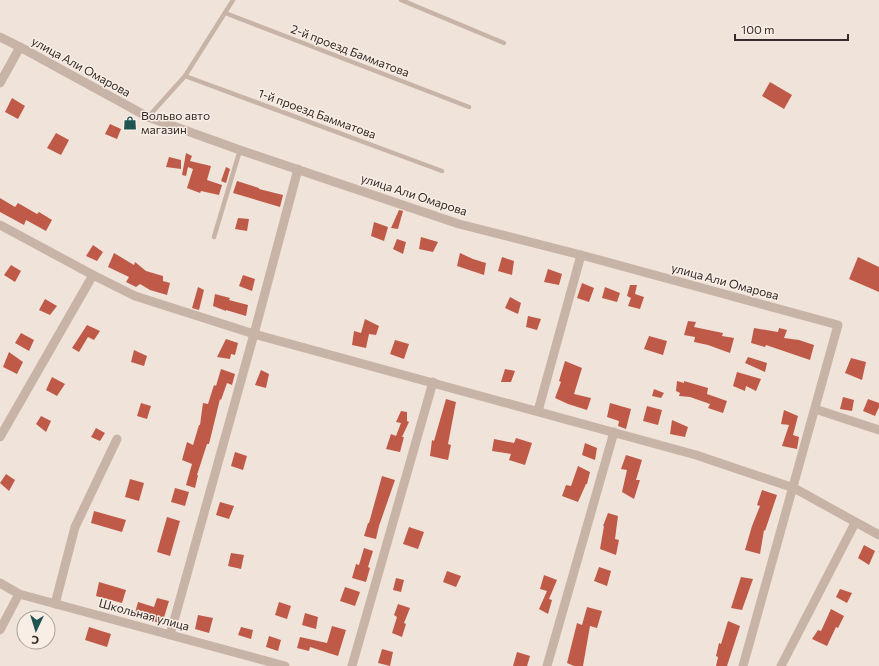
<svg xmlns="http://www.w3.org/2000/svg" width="879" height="666" viewBox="0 0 879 666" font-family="Commissioner,sans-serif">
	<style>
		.building { fill: #c05a48 }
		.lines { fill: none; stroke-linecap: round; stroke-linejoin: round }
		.service { stroke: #c8b3a7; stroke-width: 4.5 }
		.minor { stroke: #c8b3a7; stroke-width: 9 }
		.labels { text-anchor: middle; stroke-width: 3; stroke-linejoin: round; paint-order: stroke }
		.street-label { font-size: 12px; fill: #342a27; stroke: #f8eee6 }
		.poi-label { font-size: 12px; fill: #342a27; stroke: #f8eee6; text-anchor: start }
	</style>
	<rect width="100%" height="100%" fill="#f0e4da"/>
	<g class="building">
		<path d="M770,82L792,95L784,109L762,96Z"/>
		<path d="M12,98L25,106L18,119L5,112Z"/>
		<path d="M110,124L121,129L117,139L105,134Z"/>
		<path d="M56,133L69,140L61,155L47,148Z"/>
		<path d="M186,153L192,156L190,161L211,166L207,180L222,185L219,195L201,191L200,193L187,188L193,169L188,167L186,176L182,175Z"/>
		<path d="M169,157L181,160V169L166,167Z"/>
		<path d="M226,167L230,169L226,183L221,181Z"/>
		<path d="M237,181L259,188V189L283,195L280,207L233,193Z"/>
		<path d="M0,198L15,207L18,203L37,214L39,212L52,220L46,231L26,220L24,225L0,212Z"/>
		<path d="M399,210L403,211L398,229L391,228Z"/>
		<path d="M238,218L249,219L247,231L235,229Z"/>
		<path d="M374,222L388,227L384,241L371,236Z"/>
		<path d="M421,237L438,242L433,252L419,249Z"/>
		<path d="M397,239L406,242L403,254L393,249Z"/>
		<path d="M93,245L103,252L97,261L86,256Z"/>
		<path d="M114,253L134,265L135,262L146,271L163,276V281L170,283L167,295L150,290L140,284L136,287L126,282L129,277L108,267Z"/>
		<path d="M460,253L473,259L486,263L484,275L457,266Z"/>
		<path d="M502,257L514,261L512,275L498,271Z"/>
		<path d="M858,257L879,267V292L849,279Z"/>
		<path d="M11,265L21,271L15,282L4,275Z"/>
		<path d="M548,269L562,274L559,285L544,282Z"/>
		<path d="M243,275L255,279L252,291L239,286Z"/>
		<path d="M582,283L594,288L589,302L577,298Z"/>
		<path d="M630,285H637L635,294L644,297L640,309L628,306L631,298L627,296Z"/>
		<path d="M198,287L204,290L199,310L192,308Z"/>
		<path d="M605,287L620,293L617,302L602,298Z"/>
		<path d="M215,294L230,298L229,300L248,305L246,316L226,310V311L213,306Z"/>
		<path d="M510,297L521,303L518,314L505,308Z"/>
		<path d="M45,299L57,306L50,315L39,310Z"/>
		<path d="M528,316L541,319L537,330L526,327Z"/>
		<path d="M365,319L379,326L376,335L369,334L366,348L352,345L354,331L361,333Z"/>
		<path d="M688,321L696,322L694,327L723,333L722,336L734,338L730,353L708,345L694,342L695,337L684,335Z"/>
		<path d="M87,325L100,331L94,340L88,337L79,352L72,348Z"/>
		<path d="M754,328L778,332L779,328L787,330L784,338L799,340L814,345L810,360L766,345L765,347L751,343Z"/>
		<path d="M21,333L34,340L29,351L15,343Z"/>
		<path d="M649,336L667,341L663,355L644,349Z"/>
		<path d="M226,339L238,343L235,355L231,354L230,359L217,357Z"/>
		<path d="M395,340L409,344L404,359L390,354Z"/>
		<path d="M134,350L147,356L144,366L131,362Z"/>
		<path d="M9,352L23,362L17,374L3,367Z"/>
		<path d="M748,357L767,363L765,372L745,363Z"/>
		<path d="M851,358L866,362L862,380L845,373Z"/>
		<path d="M565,361L582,368L574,394L591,398L587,410L568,404L555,398L561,382L559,381Z"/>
		<path d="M221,369L235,374L232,385L227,383L221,400L220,399L209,444H207L197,475H198L195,488L186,485L192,464L182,460L187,442L193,445L199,425H200L203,403L208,404L214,385L216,386Z"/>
		<path d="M505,369L515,371L511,382H501Z"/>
		<path d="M261,370L269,374L266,388L255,385Z"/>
		<path d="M737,372L761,379L756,391L746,386L745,391L733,386Z"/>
		<path d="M52,377L65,384L57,396L46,390Z"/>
		<path d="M677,381L684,383V381L708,388L707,394L727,401L723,413L708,408L710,404L690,397L679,396L680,393L676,391Z"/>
		<path d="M654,389L664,393L661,398L652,396Z"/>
		<path d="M843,397L854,400L852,411L840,409Z"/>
		<path d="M446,399L456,402L448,444L451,445L448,460L430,456L432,440L434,441Z"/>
		<path d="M868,399L879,403V407L875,416L863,411Z"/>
		<path d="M141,403L151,406L147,419L137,416Z"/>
		<path d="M610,403L631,409L626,429L618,426L619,421L607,417Z"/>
		<path d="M647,406L662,410L658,425L643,421Z"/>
		<path d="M784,410L798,416L793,435L799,437L797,449L782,446L789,425L781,424Z"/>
		<path d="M401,411L407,412V421L409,422L402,437H404L400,452L386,449L391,434L396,436L401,423L396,422Z"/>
		<path d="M41,416L51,421L46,432L36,424Z"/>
		<path d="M672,420L688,427L685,437L670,434Z"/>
		<path d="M96,428L105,433L100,441L91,437Z"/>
		<path d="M516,438L532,443L525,465L509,460L511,454L492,451L494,439L514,443Z"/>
		<path d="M585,443L597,448L595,460L582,455Z"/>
		<path d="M235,452L247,456L243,470L231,466Z"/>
		<path d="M626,455L642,460L636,480H640L634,499L622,492L627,470L621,469Z"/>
		<path d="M578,466L590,472L587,484H586L578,502L562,496L566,485L571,486Z"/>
		<path d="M6,474L15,480L9,491L0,483Z"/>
		<path d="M382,476L395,480L379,526L376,539L364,536L368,523H369Z"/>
		<path d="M130,479L144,483L139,501L125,497Z"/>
		<path d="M175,488L189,492L185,506L171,502Z"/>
		<path d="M762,490L777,495L765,531L764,530L760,554L745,550L752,526L760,506L757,505Z"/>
		<path d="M220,502L234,506L229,519L216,515Z"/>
		<path d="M94,511L126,520L122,532L91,523Z"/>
		<path d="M608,513L618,516L615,539L619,540L616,555L600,549L604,526H603Z"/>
		<path d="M167,517L180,521L170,556L157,552Z"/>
		<path d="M409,527L424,532L418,549L403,544Z"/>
		<path d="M864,545L875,551L869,565L858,558Z"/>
		<path d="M364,548L373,551L368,567L370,568L366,582L352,578L356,564L359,565Z"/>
		<path d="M231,553L244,555L241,569L228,566Z"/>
		<path d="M599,567L611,571L607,586L594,581Z"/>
		<path d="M447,571L461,576L456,587L443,582Z"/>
		<path d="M544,575L557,580L549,599L552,600L548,614L539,609L547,591L540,589Z"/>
		<path d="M741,577L753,579L742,610L731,608Z"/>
		<path d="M396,578L404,580L401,592L393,590Z"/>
		<path d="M99,582L126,590L122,603L96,596Z"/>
		<path d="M345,587L360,592L355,606L340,601Z"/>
		<path d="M840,589L852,593L847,603L836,597Z"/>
		<path d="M157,598L169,601L162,624L150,620L151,618L135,613L138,602L154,607Z"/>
		<path d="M279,602L291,606L287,619L275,615Z"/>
		<path d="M398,604L410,608L404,623L406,624L402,637L392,633L397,617L394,615Z"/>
		<path d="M587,607L602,611L597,628L590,626L583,666H574L567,663L577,623L582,625Z"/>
		<path d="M831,609L844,616L838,628L836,627L827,646L812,639L818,630L821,631Z"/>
		<path d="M305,613L318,617L316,629L302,625Z"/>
		<path d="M198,615L213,618L209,633L195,629Z"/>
		<path d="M728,621L740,626L727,666H716L718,657L716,656L719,643L721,644Z"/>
		<path d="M332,626L346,630L338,656L310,647L309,651L297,648L300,637L327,643Z"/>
		<path d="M89,627L111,634L107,647L85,640Z"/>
		<path d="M241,627L253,630L251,639L238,635Z"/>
		<path d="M269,636L281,640L278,651L266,647Z"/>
		<path d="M382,649L393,652L390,666L378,663Z"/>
		<path d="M517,652L530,656L527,666H513Z"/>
	</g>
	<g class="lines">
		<g class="service">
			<path d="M401,0L504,43"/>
			<path d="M225,13L469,107"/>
			<path d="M185,76L442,171"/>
			<path d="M148,117L185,76L233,0"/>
			<path d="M214,237L240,150"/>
		</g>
		<g class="minor">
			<path d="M0,37L20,47L148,117L240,150L459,224L581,255L838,325L743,666"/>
			<path d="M0,83L20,47"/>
			<path d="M0,225L93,275L135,296L254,334L696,455L794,488L879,535"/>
			<path d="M815,409L879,430"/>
			<path d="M538,411L581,255"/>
			<path d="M0,437L93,275"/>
			<path d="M0,583L19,594L285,666"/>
			<path d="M55,604L75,527L117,439"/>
			<path d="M0,630L19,594"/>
			<path d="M170,635L254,334L298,169"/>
			<path d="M352,666L433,382"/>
			<path d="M547,666L614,432"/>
			<path d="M781,666L855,523"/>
		</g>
	</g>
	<defs>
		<g id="shop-bare" transform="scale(1.08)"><path d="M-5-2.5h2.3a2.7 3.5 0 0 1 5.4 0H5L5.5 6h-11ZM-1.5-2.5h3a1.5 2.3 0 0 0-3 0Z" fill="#1f5452" stroke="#f8eee6" stroke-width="2.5" paint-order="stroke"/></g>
	</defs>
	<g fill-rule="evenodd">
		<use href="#shop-bare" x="130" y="123"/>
	</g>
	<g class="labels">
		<g class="street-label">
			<text transform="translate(350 51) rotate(21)" y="4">2-й проезд Бамматова</text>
			<text transform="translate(81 67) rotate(29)" y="4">улица Али Омарова</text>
			<text transform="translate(317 114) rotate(20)" y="4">1-й проезд Бамматова</text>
			<text transform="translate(414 195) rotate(18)" y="4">улица Али Омарова</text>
			<text transform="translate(725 282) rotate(15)" y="4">улица Али Омарова</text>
			<text transform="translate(144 615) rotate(15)" y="4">Школьная улица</text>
		</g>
		<g class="poi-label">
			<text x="141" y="120">Вольво авто<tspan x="141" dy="14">магазин</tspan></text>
		</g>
	</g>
	<g transform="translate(36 630) rotate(184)"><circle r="19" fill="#f8eee6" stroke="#aaa09a"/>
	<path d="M0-3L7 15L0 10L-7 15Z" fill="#1f5452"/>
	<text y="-6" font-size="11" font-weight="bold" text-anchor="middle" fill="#342a27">С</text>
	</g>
	<path d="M735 34v6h113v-6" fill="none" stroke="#342a27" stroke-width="2"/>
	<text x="741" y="34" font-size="12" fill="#342a27" stroke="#f8eee6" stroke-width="3" paint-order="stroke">100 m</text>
</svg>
